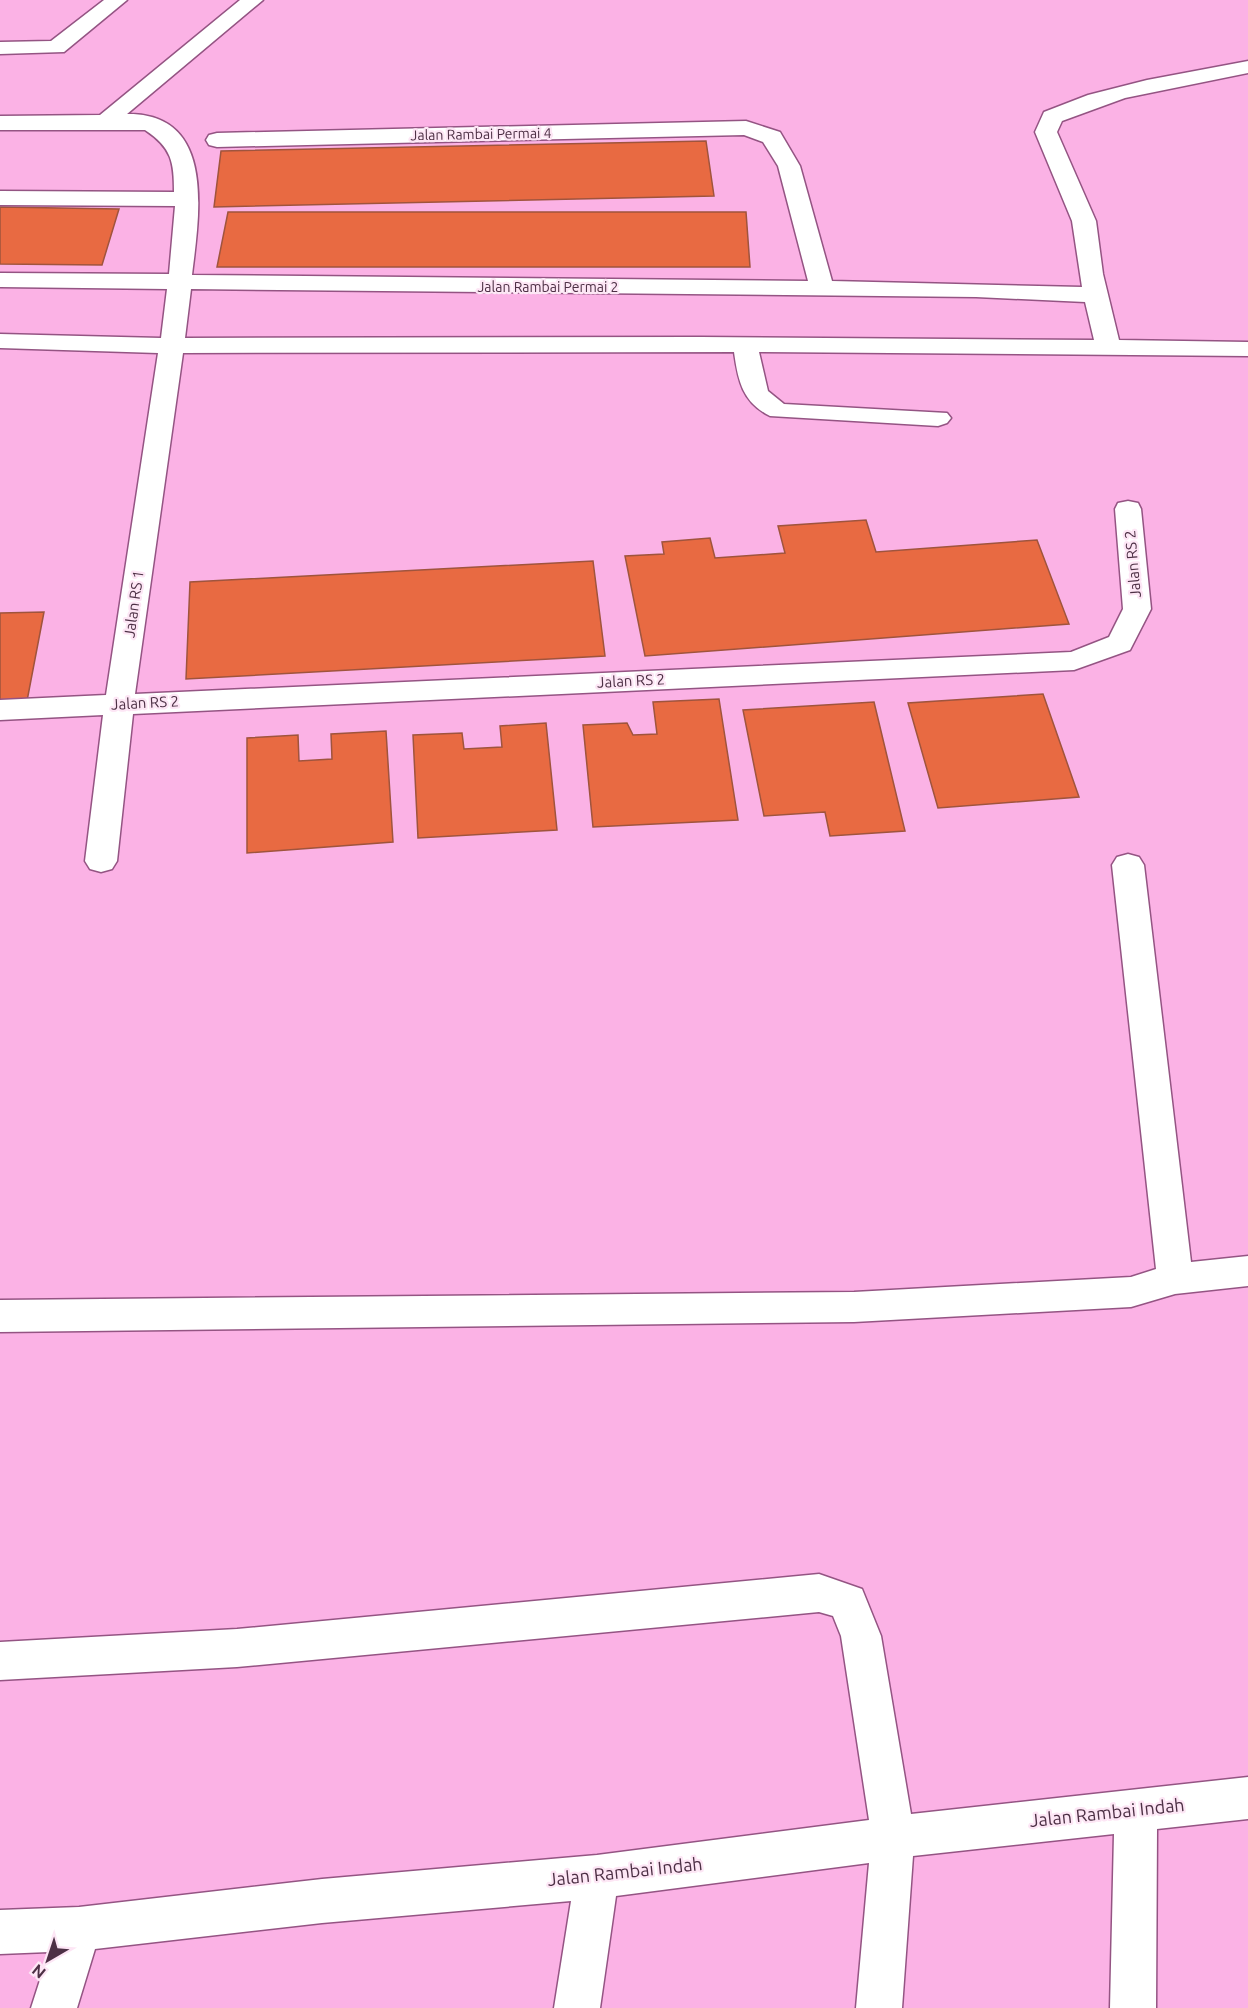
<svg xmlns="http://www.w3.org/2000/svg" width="1248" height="2008" viewBox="0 0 1248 2008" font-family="Ubuntu,sans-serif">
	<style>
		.building { fill: #e86a42; stroke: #9f543d; stroke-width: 1.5 }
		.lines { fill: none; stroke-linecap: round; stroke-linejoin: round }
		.minor-casing { stroke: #945483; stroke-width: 3 }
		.minor { fill: #fff; fill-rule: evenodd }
		.labels { text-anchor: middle; stroke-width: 4.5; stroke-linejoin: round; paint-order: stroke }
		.far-street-label { font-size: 14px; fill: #4d3045; stroke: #fde6f5 }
		.street-label { font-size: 15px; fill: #4d3045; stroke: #fde6f5 }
		.near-street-label { font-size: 18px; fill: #4d3045; stroke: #fde6f5 }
	</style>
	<rect width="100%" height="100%" fill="#fbb2e5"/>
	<g class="building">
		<path d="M706,141L714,196L214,207L221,151Z"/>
		<path d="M0,207L119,209L102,265L0,264Z"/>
		<path d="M228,212H746L750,267H217Z"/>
		<path d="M866,520L876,552L1037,540L1069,624L645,656L625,556L664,554L662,542L710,538L715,558L785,553L778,526Z"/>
		<path d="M593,561L605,656L186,679L190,582Z"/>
		<path d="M44,612L27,701L0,702V613Z"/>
		<path d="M1043,694L1079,797L938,808L908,703Z"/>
		<path d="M719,699L738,820L593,827L583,725L627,723L633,735L657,734L653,702Z"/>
		<path d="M874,702L905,831L830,836L825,812L764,816L743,710Z"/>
		<path d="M546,723L557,830L418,838L413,735L462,733L464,749L502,747L500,726Z"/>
		<path d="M386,731L393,842L247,853V738L298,735L299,761L332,759L331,734Z"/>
	</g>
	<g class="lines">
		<g class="minor-casing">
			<g id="minor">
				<path d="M104,0H127L64,52L0,54V42L51,41Z"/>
				<path d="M240,0H263L127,114C217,113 199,216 192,275L808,281L778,166L763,142L744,135L217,147L209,145L206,140L209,135L217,133L746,121L780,132L800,166L832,281L1082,287L1072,221L1035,132L1044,112L1088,95L1147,80L1248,61V73L1125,98L1062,121L1057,132L1096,221L1103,274L1119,340L1248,342V356L759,352L768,391L784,404L947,413L951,418L947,423L938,426L770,416C742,402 738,380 734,352L183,353L135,694L1071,652L1109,637L1123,609L1115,509L1118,503L1128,501L1138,503L1141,509L1151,609L1130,650L1074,670L133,714L117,861L112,869L101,872L90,869L85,861L103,715L0,720V700L106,695L158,353L0,348V334L161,338L167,289L0,287V273L169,274L175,206L0,205V191L174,192C174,162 172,148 145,130H0V116L100,115ZM191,289L976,297L1085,302L1094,340L701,337L185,338Z"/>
				<path d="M1128,854L1139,857L1144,865L1191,1262L1248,1256V1286L1175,1294L1131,1307L854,1322L0,1332V1300L854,1292L1131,1277L1156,1269L1112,865L1117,857Z"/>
				<path d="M819,1574L862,1589L881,1636L911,1814L1248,1777V1819L1157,1829L1156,2008H1110L1114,1834L913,1856L902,2008H856L869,1863L616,1896L600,2008H554L571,1901L322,1923L95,1949L77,2008H31L49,1952L0,1954V1910L79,1907L322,1879L597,1855L869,1820L841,1636L833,1616L819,1612L237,1667L0,1680V1642L237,1629Z"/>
			</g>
		</g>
		<use href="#minor" class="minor"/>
	</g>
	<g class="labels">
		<g class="far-street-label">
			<text transform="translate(481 134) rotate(-1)" y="5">Jalan Rambai Permai 4</text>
			<text x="548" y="292">Jalan Rambai Permai 2</text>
		</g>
		<g class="street-label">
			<text transform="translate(1133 564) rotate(-95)" y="5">Jalan RS 2</text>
			<text transform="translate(134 604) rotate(-82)" y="5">Jalan RS 1</text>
			<text transform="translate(631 681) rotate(-3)" y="5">Jalan RS 2</text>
			<text transform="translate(145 703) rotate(-3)" y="5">Jalan RS 2</text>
		</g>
		<g class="near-street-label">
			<text transform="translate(1107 1813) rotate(-6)" y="6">Jalan Rambai Indah</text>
			<text transform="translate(625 1872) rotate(-6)" y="6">Jalan Rambai Indah</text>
		</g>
	</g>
	<g transform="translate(48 1960) rotate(219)" stroke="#fde6f5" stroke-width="4.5" paint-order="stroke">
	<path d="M0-4.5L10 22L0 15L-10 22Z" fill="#4d3045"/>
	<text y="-9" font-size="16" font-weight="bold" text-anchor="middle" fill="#4d3045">N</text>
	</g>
</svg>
